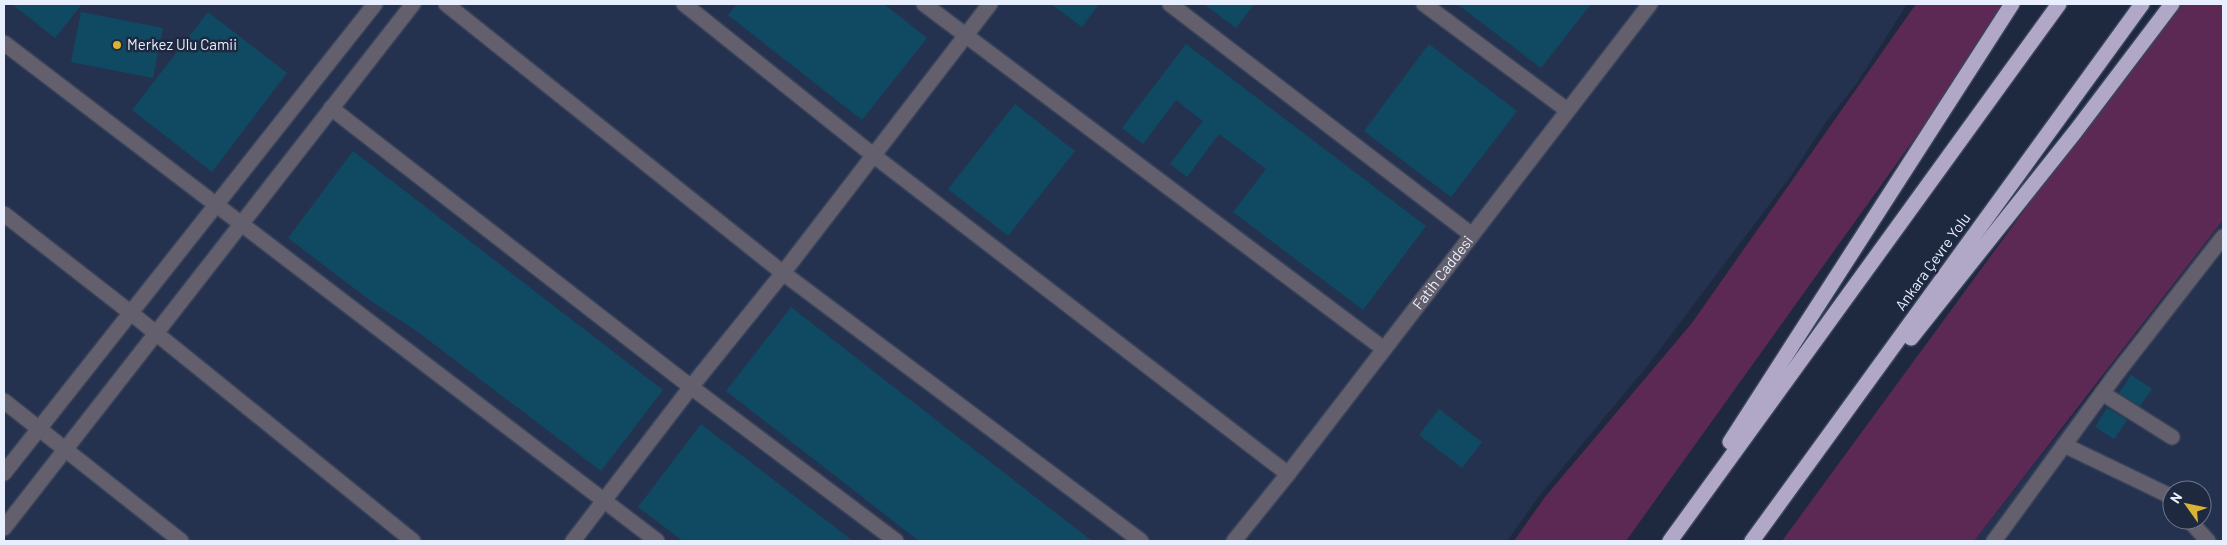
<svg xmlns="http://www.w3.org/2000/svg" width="2227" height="545" viewBox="0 0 2227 545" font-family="Barlow,sans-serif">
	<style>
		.built { fill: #25324f; fill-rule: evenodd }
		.green { fill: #5c2955 }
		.building { fill: #0f4a62 }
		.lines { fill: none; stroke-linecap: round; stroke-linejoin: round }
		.minor-casing { stroke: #3a455b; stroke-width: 18 }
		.highway-casing { stroke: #3a455b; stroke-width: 18 }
		.minor { stroke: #635f6c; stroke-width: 15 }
		.highway { stroke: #b1a8c7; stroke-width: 15 }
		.poi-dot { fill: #d9b434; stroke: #1e2940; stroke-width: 2 }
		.labels { text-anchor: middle; stroke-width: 5; stroke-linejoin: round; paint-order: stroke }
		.poi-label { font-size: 15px; fill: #e7effe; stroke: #1e2940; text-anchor: start }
		.street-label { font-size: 15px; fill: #e7effe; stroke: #1e2940 }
	</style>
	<rect width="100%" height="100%" fill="#1e2940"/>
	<g class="built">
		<path d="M4,4H1907L1857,83L1826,122L1790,177L1648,365L1539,496L1507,541H4Z"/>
		<path d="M2223,220V541H1974L2090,394ZM2172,490H2202V520H2172Z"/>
	</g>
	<g class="green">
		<path d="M1916,4H2003L1963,71L1626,541H1514L1545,497L1692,323Z"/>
		<path d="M2179,4H2223V220L1974,541H1782L2138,55Z"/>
	</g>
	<g class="building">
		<path d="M12,4H82L55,38Z"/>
		<path d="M737,4H884L927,38L862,120L728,15Z"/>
		<path d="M1051,4H1099L1082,27Z"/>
		<path d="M1204,4H1254L1236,28Z"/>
		<path d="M1457,4H1591L1541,68Z"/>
		<path d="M81,12L163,28L153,78L71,62Z"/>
		<path d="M208,12L287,73L212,172L132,110Z"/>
		<path d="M1186,44L1426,226L1363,310L1233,212L1266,169L1219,134L1187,177L1170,164L1203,121L1176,100L1143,144L1122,128Z"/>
		<path d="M1429,44L1517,111L1451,197L1364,131Z"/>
		<path d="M1015,104L1075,151L1008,236L948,189Z"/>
		<path d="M353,151L663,390L601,471L418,332L371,301L288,238Z"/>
		<path d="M791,307L958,437L1092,541H919L766,422L726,391Z"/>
		<path d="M2131,375L2152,389L2140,406L2119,393Z"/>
		<path d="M2107,408L2127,420L2114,439L2095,427Z"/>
		<path d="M1439,409L1482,442L1462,468L1419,435Z"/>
		<path d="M701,424L732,448L853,541H683L638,507Z"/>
	</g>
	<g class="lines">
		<g class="minor-casing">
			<g id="minor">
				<path d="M446,4L783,273L1141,541"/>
				<path d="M684,4L873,155L1288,474"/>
				<path d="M924,4L1384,349"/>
				<path d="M1170,4L1472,235"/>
				<path d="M1424,4L1567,110"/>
				<path d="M4,43L657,541"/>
				<path d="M331,108L691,387L896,541"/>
				<path d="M4,214L131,313L413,541"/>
				<path d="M2102,393L2172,437"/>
				<path d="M4,401L181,541"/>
				<path d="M2064,445L2166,494L2172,500"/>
				<path d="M4,473L375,4"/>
				<path d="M2189,520L2208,541"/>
				<path d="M4,528L413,4"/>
				<path d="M573,541L691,387L783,273L990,4"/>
				<path id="s1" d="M1234,541L1288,474L1650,4"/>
				<path d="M1994,541L2114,377L2223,237"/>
			</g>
		</g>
		<g class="highway-casing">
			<g id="highway">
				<path d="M1911,338L2075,132L2172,4"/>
				<path d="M1730,442L2012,4"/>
				<path d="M1670,541L2059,4"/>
				<path d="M1752,541L2142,4"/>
			</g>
		</g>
		<use href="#minor" class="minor"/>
		<use href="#highway" class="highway"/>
	</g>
	<circle class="poi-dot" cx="117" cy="45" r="5"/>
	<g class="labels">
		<g class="poi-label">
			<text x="127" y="50">Merkez Ulu Camii</text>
		</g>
		<g class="street-label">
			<text transform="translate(1933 262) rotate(-54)" y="5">Ankara Çevre Yolu</text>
			<text dy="5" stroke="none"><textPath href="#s1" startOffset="340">Fatih Caddesi</textPath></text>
		</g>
	</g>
	<rect width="2227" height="545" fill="none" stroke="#e7effe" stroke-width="10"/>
	<g transform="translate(2187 505) rotate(303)"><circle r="24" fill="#1e2940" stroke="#6e788c"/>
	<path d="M0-4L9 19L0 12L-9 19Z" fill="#d9b434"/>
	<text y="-8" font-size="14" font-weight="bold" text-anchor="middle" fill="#e7effe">N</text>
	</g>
</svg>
